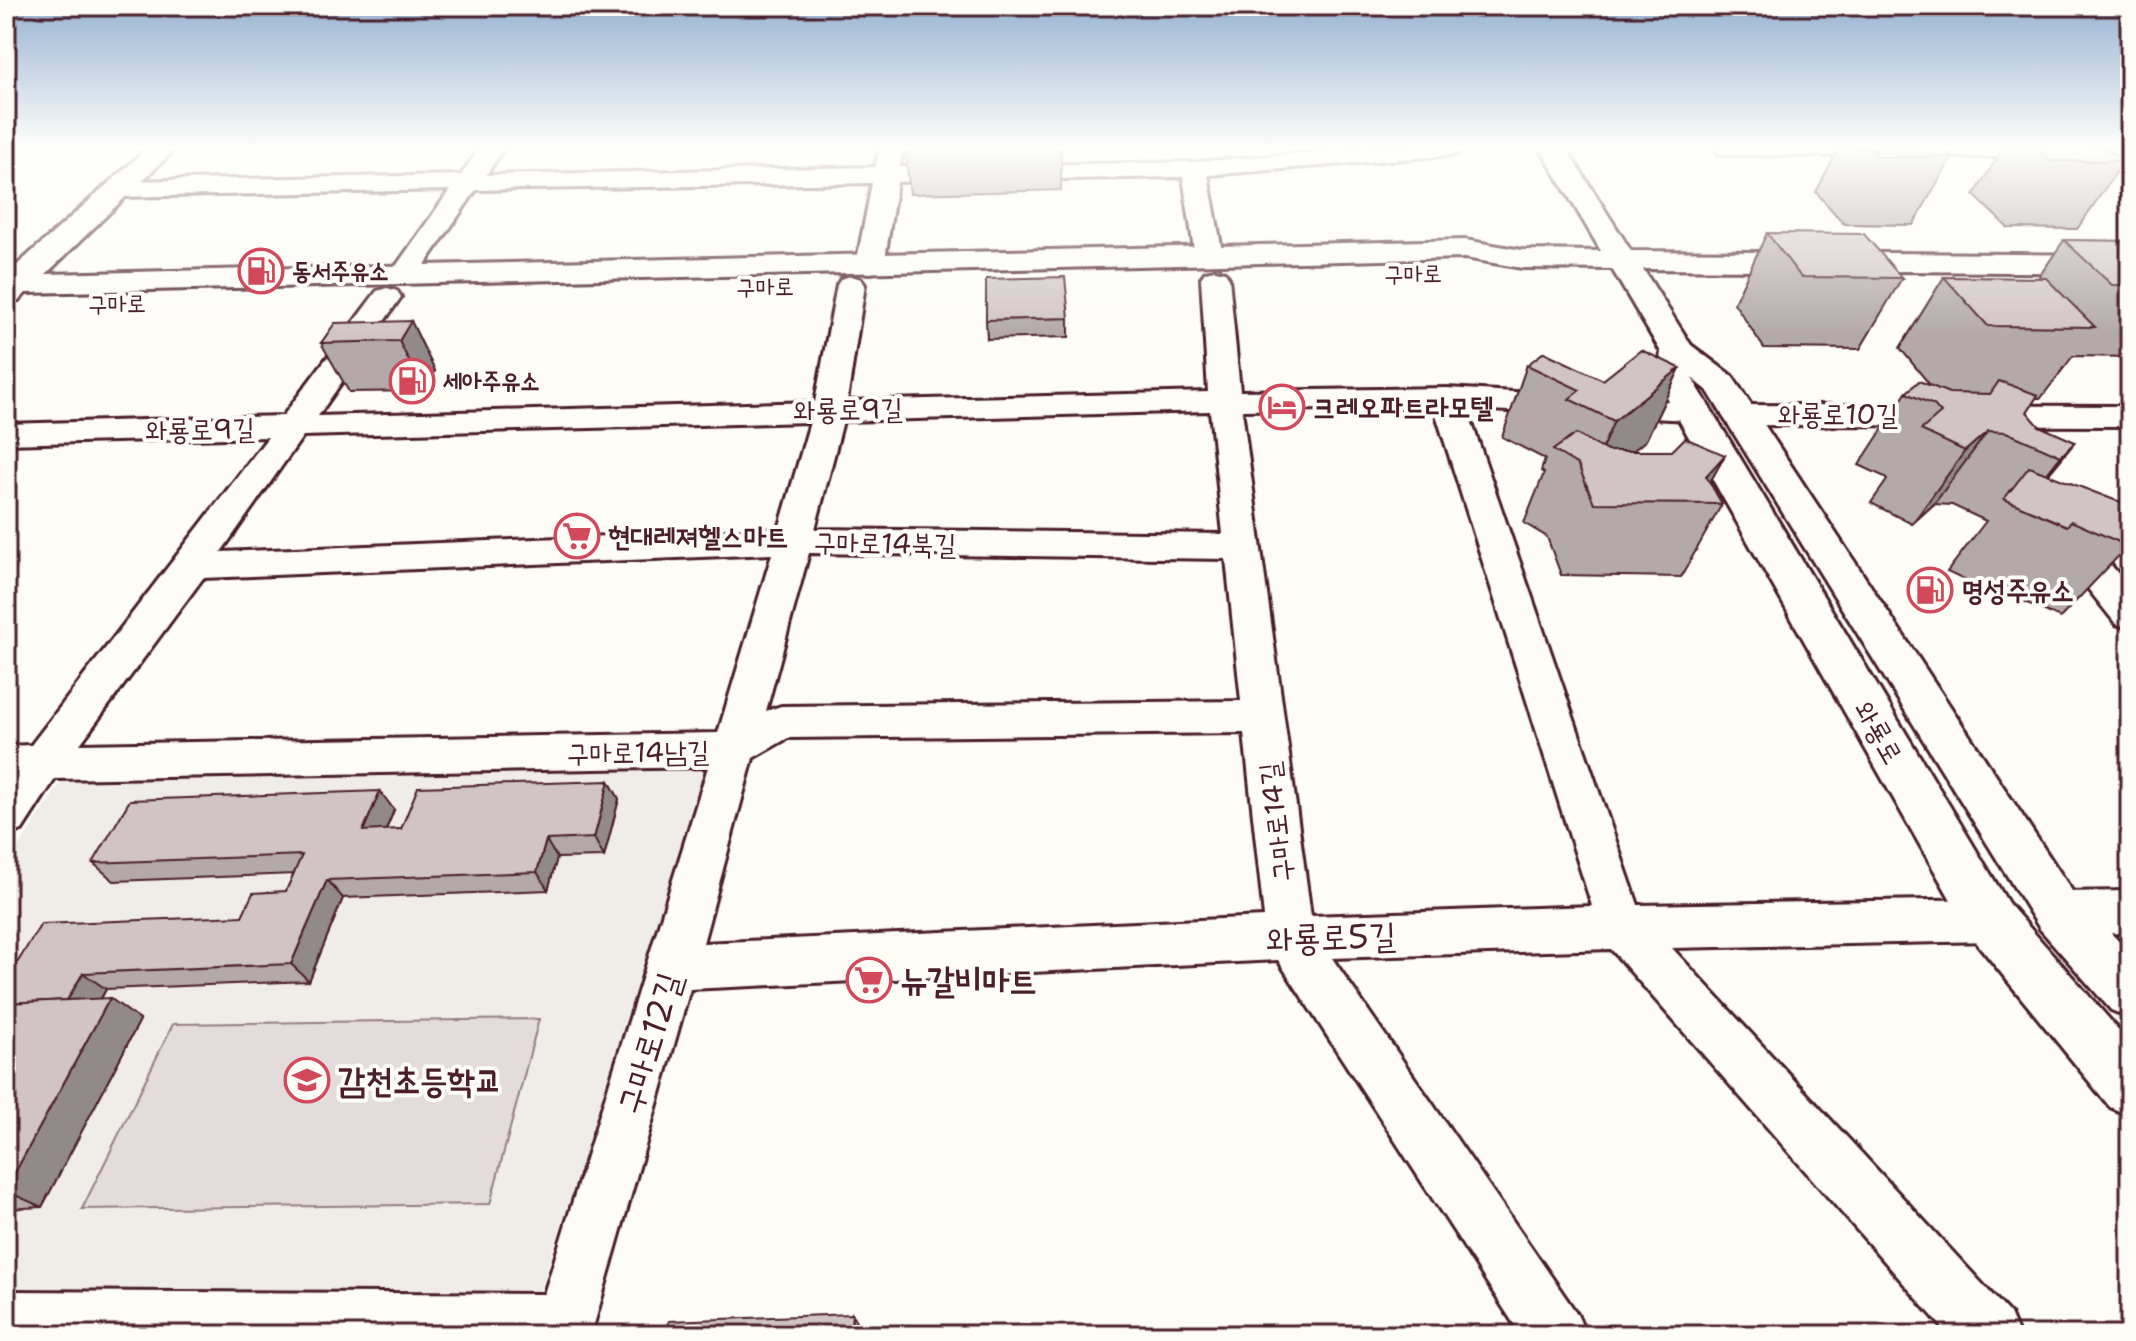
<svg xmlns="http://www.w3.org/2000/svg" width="2136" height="1341" viewBox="0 0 2136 1341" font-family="'Shantell Sans','Poor Story',sans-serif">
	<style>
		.built { fill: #f0ece8 }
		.green { fill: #e3dcda; stroke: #967e82; stroke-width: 2 }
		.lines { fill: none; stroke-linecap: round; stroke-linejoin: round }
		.minor-casing { stroke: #4a1f2b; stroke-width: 6 }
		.major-casing { stroke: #4a1f2b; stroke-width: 6 }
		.minor { fill: #fdfcf7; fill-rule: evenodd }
		.major { fill: #fdfcf7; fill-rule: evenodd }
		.wall { fill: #b3a9a9; stroke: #4a1f2b; stroke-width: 2 }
		.shaded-wall { fill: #928a89; stroke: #4a1f2b; stroke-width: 2 }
		.building { fill: #d0c5c4; stroke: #4a1f2b; stroke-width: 2 }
		.labels { text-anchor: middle; stroke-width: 8; stroke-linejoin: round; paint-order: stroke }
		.far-poi-label { font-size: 24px; font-weight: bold; fill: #4a1f2b; stroke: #fdfcf7; text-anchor: start }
		.far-street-label { font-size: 24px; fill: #4a1f2b; stroke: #fdfcf7 }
		.poi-label { font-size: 28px; font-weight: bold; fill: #4a1f2b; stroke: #fdfcf7; text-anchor: start }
		.street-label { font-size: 28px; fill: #4a1f2b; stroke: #fdfcf7 }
		.near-street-label { font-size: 34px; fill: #4a1f2b; stroke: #fdfcf7 }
		.near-poi-label { font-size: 34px; font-weight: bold; fill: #4a1f2b; stroke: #fdfcf7; text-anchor: start }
	</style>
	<rect width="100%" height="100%" fill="#fdfcf7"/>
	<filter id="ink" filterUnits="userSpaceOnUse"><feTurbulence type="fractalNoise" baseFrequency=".0125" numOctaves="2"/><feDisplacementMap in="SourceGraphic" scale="16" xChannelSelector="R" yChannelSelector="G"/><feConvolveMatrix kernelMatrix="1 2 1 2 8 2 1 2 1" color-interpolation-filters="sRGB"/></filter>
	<g filter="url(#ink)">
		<path class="built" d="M711,764L539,1293L6,1310V866L62,781Z"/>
		<path class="green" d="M539,1019L490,1204L82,1209L173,1024Z"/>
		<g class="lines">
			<g class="minor-casing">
				<g id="minor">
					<path d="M480,148H504L486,175L875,167L880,148H900L902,151L900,167L1194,162L1368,148H1464L1461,153L1452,155L1208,175L1223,256L1219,262L1209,264L1199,262L1195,256L1183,177L897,182L884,265L880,271L870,273L860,271L856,265L872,183L476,190L413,282L403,284L393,282L389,276L450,190L117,197L108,194L104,189L108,184L117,181L461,175Z"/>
					<path d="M1715,148H2130V158L1727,155L1718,153Z"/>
					<path d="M1215,270L1225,272L1229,278L1240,391L1447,388L1701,403L1706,410L1701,417L1690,420L1467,409L1638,905L1990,899L2007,905L2014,920L2007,935L1990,941L1672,948L2010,1314L2019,1335H1949L1611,949L1332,958L1577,1314L1586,1335H1521L1278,960L690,989L591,1335H6V1291L544,1294L708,767L55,779L22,830L6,836V746L31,745L268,437L6,444V424L283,416L377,291L387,288L397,291L401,297L318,416L815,402L837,285L841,279L851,276L861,279L865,285L847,401L1208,392L1201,278L1205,272ZM1434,408L1592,906L1311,916L1242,410ZM1210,411L1223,534L815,529L843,421ZM810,422L779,529L221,552L303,436ZM809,553L1226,559L1241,701L781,706L766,711ZM772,554L718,733L80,744L203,578ZM1244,733L1264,917L703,943L753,758L788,738Z"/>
					<path d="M1738,405L2130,406V426L1738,425L1727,422L1722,415L1727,408Z"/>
					<path d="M2064,521L2077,524L2130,588V628L2116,624L2051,542L2046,533L2051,524Z"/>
					<path d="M2130,891V933L2058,934L2041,928L2034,913L2041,898L2058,892Z"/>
				</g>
			</g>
			<g class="major-casing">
				<path id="major" d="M148,148H176L46,274L1465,240L1522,250L1601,251L1540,148H1566L1631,251L2130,255V273L1643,269L1691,345L1732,376L2076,897L2130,953V1018L2111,1010L2040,929L1707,390L1692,378L2008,903L2130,1043V1116L2110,1107L1972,937L1657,381L1661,352L1612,269L1522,268L1465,258L26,293L19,300L6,302V275Z"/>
			</g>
			<use href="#minor" class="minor"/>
			<use href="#major" class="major"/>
		</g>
		<g class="wall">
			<path d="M905,148H1061V190L910,194Z"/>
			<path d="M1839,148H1941L1952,157L1913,225L1844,224L1816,192Z"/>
			<path d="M2003,148H2106L2124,161L2077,229L2008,228L1974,195Z"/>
			<path d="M1767,233L1902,278L1860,349L1764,348L1734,303Z"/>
			<path d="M2064,240L2130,241V357L2073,356L2041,398H2036L2027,412L2039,426L2075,442L2048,474L2128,546L2060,618L2008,594L2004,599L1947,572L1986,521L1952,505L1934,504L1912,524L1871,503L1887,480L1885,477L1859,465L1906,393L1930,385L1900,348L1944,277L2038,278Z"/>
			<path d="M1069,318V337L987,339L986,320Z"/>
			<path d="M411,321L435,371L424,391L349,392L321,343Z"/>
			<path d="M1527,365L1603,380L1680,368L1646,440L1632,451L1725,455L1710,482L1722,504L1681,577L1561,575L1547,537L1524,523L1544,473L1541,471L1545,459L1502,437Z"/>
			<path d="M609,781L619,799L604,857L557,858L548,890L343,898L309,981L106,989L101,999L140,1020L42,1207L6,1209V981L242,916L286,891L294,874L114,881L93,863L394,810L386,830L401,829Z"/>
		</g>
		<g class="shaded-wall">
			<path d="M411,321L435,371L424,391L399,341Z"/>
			<path d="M1680,368L1646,440L1588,489L1586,485L1614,421Z"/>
			<path d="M1988,431L1934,504L1912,524L1965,451Z"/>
			<path d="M2075,442L2022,507L2021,506L2061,456Z"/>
			<path d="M1725,455L1698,504L1706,476Z"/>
			<path d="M609,781L619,799L604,857L594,838Z"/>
			<path d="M380,791L394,810L378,849L363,831Z"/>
			<path d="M546,840L557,858L548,890L537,872Z"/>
			<path d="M327,880L343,898L309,981L291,964Z"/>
			<path d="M83,973L106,989L91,1017L67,1001Z"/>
			<path d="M110,998L140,1020L42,1207L6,1191V1189Z"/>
			<path d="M852,1314L858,1325L857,1335H850Z"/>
		</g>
		<g class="building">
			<path d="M1871,148H1941L1952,157H1880Z"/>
			<path d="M2036,148H2106L2124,161H2052Z"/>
			<path d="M1767,233L1864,234L1902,278L1801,277Z"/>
			<path d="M2064,240L2130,241V285H2112Z"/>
			<path d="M1065,277L1069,318L986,320V279Z"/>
			<path d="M1944,277L2046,278L2095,327L1988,326Z"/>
			<path d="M411,321L399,341L321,343L335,323Z"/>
			<path d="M1641,350L1680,368L1614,421L1569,399L1580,390L1527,365L1544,352L1603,380Z"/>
			<path d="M1919,381L1949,393L1990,394L1999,381L2038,395L2027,412L2039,426L2075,442L2061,456L2006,432L1988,431L1965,451L1921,430L1941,413L1934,405L1906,393Z"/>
			<path d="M1576,434L1607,451H1672L1685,438L1725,455L1706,476L1722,504L1594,503L1578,465L1553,450Z"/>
			<path d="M2029,467L2130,506V542L2128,546L2071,521L2067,526L2004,499Z"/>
			<path d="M609,781L594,838L546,840L537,872L327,880L291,964L83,973L67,1000L6,1003V981L41,924L242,916L253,893L286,891L302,855L93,863L130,800L380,791L363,831L401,829L418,787Z"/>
			<path d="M110,998L6,1189V1003Z"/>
			<path d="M852,1314L850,1335H667L669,1321Z"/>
		</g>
	</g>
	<linearGradient id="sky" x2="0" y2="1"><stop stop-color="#98b3d2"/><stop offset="0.44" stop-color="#fefefb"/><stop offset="1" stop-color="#fefefb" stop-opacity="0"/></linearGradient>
	<rect width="2136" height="335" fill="url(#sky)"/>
	<defs>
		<g id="fuel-ring" transform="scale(2.3)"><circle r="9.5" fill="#fdfcf7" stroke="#d1495b" stroke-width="1.5"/><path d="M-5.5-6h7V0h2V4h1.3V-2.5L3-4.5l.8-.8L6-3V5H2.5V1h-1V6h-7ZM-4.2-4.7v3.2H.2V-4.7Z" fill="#d1495b"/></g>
		<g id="hotel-ring" transform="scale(2.3)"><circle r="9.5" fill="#fdfcf7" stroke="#d1495b" stroke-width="1.5"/><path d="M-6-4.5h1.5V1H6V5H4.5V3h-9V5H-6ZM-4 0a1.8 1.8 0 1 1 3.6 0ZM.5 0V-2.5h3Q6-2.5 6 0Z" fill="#d1495b"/></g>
		<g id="supermarket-ring" transform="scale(2.3)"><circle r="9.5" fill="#fdfcf7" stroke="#d1495b" stroke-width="1.5"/><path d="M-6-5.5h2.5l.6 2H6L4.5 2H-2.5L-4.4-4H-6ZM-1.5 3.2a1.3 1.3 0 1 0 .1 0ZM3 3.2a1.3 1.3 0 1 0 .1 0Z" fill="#d1495b"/></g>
		<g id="school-ring" transform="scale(2.3)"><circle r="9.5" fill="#fdfcf7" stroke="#d1495b" stroke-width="1.5"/><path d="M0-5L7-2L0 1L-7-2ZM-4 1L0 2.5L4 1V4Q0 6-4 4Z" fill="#d1495b"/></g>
	</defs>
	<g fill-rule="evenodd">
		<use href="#fuel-ring" x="261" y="271"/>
		<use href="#fuel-ring" x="412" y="381"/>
		<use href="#hotel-ring" x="1282" y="407"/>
		<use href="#supermarket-ring" x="577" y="536"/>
		<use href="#fuel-ring" x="1930" y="590"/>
		<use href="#supermarket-ring" x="869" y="980"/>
		<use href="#school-ring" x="307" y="1080"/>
	</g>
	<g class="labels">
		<g class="far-poi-label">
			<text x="292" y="279">동서주유소</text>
			<text x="443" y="389">세아주유소</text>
		</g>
		<g class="far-street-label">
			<text transform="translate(1413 274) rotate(-1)" y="8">구마로</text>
			<text transform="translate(765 287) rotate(-1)" y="8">구마로</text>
			<text transform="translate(117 304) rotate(-1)" y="8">구마로</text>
		</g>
		<g class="poi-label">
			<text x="1313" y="417">크레오파트라모텔</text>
			<text x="608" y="546">현대레져헬스마트</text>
			<text x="1961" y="600">명성주유소</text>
		</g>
		<g class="street-label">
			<text transform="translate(848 409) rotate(-1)" y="10">와룡로9길</text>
			<text x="1838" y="424">와룡로10길</text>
			<text transform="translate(200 429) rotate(-1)" y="10">와룡로9길</text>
			<text transform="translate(885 543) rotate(1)" y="10">구마로14북길</text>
			<text transform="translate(1879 732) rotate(60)" y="10">와룡로</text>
			<text transform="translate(638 752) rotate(-1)" y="10">구마로14남길</text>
			<text transform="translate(1276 822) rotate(-97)" y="10">구마로14길</text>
		</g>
		<g class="near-street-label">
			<text transform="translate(1331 937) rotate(-2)" y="12">와룡로5길</text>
			<text transform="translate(649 1043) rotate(-73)" y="12">구마로12길</text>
		</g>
		<g class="near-poi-label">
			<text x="900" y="992">뉴갈비마트</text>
			<text x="338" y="1092">감천초등학교</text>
		</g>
	</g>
	<rect width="2136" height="1341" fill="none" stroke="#fdfcf7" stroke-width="32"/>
	<rect x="16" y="16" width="2104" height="1309" fill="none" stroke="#4a1f2b" stroke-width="3" filter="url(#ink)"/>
</svg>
